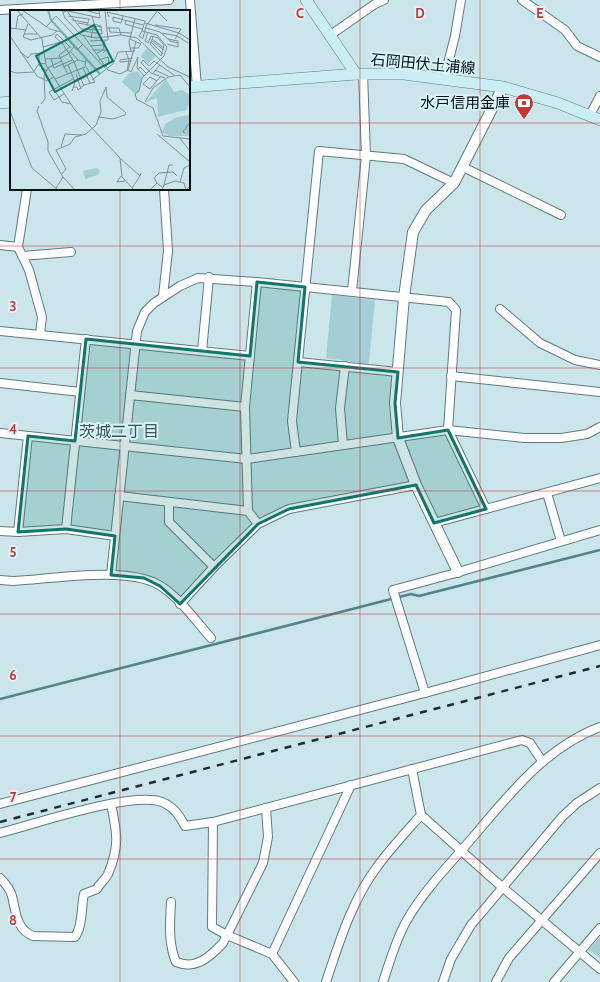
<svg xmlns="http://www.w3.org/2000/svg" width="600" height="982" viewBox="0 0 600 982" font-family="Cabin,'Noto Sans JP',sans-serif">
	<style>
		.green { fill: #a4ced6 }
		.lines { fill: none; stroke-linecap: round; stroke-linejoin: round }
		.stream { stroke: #55818a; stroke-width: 2.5 }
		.minor-casing { stroke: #627a7f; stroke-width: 10 }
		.tertiary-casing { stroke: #627a7f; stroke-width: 12 }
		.secondary-casing { stroke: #627a7f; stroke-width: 12 }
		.minor { stroke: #fff; stroke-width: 8 }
		.tertiary { stroke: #fff; stroke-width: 10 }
		.secondary { stroke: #cbeef5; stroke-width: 11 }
		.rail { stroke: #202b2e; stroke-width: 2.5; stroke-dasharray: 7 7; stroke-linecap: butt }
		.marked { fill: #0f766e; fill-opacity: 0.2; stroke: #0f766e; stroke-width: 3; stroke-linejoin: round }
		.grid { fill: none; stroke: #c53636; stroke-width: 1; stroke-opacity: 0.55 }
		.labels { text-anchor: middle; stroke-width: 4; stroke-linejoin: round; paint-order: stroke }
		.street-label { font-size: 15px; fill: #081113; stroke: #d8f3f9 }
		.poi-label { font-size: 15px; fill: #081113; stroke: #d8f3f9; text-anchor: end }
		.neighbourhood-label { font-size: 16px; fill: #3b5257; stroke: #d8f3f9 }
		.inset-river { fill: none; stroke: #76b1bd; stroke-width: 2 }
		.inset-road { fill: none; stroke: #7d9195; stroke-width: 1 }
		.view { fill: #0f766e; fill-opacity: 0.15; stroke: #0f766e; stroke-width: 2 }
		.inset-edge { fill: none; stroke: #081113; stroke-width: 2 }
		.grid-label { font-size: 13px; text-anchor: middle; font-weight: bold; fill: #c53636; stroke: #d8f3f9; stroke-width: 4; stroke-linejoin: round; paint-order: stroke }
	</style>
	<rect width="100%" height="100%" fill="#cbe6eb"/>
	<g class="green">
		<path d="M332,295L375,300L369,362L367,364L326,358Z"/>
		<path d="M600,937V958L589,950Z"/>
	</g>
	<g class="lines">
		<path class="stream" d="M0,699L411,594L419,596L600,550"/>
		<g class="minor-casing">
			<g id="minor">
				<path d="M190,0L197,87"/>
				<path d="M522,0L565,30L577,46L600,57"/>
				<path d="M0,10L169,0"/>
				<path d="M329,36L375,4L384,0"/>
				<path d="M444,79L455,36L461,0"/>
				<path d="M590,115L600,96"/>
				<path d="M463,167L561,215"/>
				<path d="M27,189L18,247L29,270L42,317L40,334"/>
				<path d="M0,245L18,247"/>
				<path d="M22,256L71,252"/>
				<path d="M257,282L245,407L248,511L258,524"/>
				<path d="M352,291L366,156L363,73"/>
				<path d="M163,296L168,251L164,189"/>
				<path d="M500,309L540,343L575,360L600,365"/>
				<path d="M0,331L250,356"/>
				<path d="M202,351L209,277"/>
				<path d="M298,362L398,372"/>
				<path d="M451,376L600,392"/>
				<path d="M0,383L80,392"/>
				<path d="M130,395L245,407"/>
				<path d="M0,433L247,459L448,430L524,438H561L587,434L600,427"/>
				<path d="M343,445L340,408L345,366"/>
				<path d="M296,452L292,421L319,151L404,159L454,183"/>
				<path d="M547,493L561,541"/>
				<path d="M119,496L248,511"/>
				<path d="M169,502V522L214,567"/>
				<path d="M434,523L600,478"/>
				<path d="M66,529L86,339"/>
				<path d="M0,531L18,532L66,529L115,536"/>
				<path d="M18,532L28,436"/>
				<path d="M111,575L137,331L145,312L154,303L180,286L198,278L257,282L449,302L456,310L448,430L486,509"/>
				<path d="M0,580L13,581C52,579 126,566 159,585C179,597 195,620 211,638"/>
				<path d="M180,604L214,567L258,524L289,509L416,485"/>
				<path d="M425,693L393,590L452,574L600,530"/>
				<path d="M412,769L421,815L502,887L600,969"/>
				<path d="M0,804L425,693L600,645"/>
				<path d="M213,822L212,927L227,935L272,954L294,982"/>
				<path d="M0,833C35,824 131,791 162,802C174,807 179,815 185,826L213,822L522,740L530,743L542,761"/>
				<path d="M0,878C5,883 10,889 12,896C16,912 16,929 33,936L75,937C83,926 81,907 84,894L97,889C100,883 106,879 108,874C120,846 117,833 111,804"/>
				<path d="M171,902C170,923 168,943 176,962C196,970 210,957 223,943L263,863L268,837L266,808"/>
				<path d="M272,954L351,785"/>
				<path d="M326,982C339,943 352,900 377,867C390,849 406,832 421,815"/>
				<path d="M383,982C390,961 396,939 407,920C423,892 446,868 467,844C506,799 542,749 600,727"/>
				<path d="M443,982L451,959L471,925L562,817L577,803L600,788"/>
				<path d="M496,982L509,958L600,853"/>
				<path d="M554,982L600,928"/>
			</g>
		</g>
		<g class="tertiary-casing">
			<path id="tertiary" d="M458,572L416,485L398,438L395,403L404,297L413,232L426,210L454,183L503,87"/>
		</g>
		<g class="secondary-casing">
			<g id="secondary">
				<path d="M306,0L356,74"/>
				<path d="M189,87L356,74H404L503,87L558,103L600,120"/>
				<path d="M0,103L11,102"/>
			</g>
		</g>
		<use href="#minor" class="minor"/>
		<use href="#tertiary" class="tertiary"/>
		<use href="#secondary" class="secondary"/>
		<path class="rail" d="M0,822L600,666"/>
	</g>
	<path class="marked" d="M257,282L305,287L298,362L398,372L395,403L398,438L448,430L486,509L434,523L416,485L289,509L258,524L180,604L160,586L144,578L111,575L115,536L66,529L18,532L28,436L75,441L86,339L250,356Z"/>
	<path class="grid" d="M120,0V11M240,0V982M360,0V982M480,0V982M0,123H11M189,123H600M120,189V982M0,246H600M0,368H600M0,491H600M0,614H600M0,736H600M0,859H600"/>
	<defs>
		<g id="bank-pin" transform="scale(1)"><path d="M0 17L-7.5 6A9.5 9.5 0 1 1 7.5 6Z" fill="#c53636" stroke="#d8f3f9"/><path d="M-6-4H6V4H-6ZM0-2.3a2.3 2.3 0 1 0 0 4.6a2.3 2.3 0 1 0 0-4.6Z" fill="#fff"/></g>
	</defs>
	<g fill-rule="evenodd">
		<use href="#bank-pin" x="524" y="103"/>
	</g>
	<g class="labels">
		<g class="street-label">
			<text transform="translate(423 64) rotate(5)" y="5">石岡田伏土浦線</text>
		</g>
		<g class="poi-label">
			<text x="510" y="108">水戸信用金庫</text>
		</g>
		<g class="neighbourhood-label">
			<text x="119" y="437">茨城二丁目</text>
		</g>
	</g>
	<g transform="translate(10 10)">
		<rect width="180" height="180" fill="#cbe6eb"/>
		<path d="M137,38L146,46L138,54L131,46ZM127,61L132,67L129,81L125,84L112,72L118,64ZM87,158L90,161L88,165L75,169L73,161Z" fill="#a4ced6"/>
		<path d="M156,69L164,82L172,80L180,85V91L176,100L148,107L147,88L136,92ZM180,105V126H159L152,122L155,114L167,107Z" fill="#a4ced6"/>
		<path class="inset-river" d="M38,0L41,10L90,64"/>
		<path class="inset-road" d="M7,0L32,29L36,55L64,99L110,148L112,167L124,180M12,0L40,19L51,22L67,40L73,34M52,0L55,8L71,25L86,28L111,25L127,28L158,57L180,67M56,0L73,21L92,24L91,16L84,14M74,0L90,4M53,2L58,1L90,8L89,0M148,2L157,11M58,6L79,9L77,16M99,7L97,2L135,11L132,21M103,7L133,15M103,7V11L111,13L113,6M62,10L78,13M116,10L115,14L132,19M68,13L91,17M135,13L169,23L180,30M18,14L13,27L21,30L42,25L47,21M145,15L171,19L165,29M37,16L46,6L95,58M99,17L100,22L121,23M0,18L16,20M6,18L8,6L13,4M96,18H109L111,25M136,18L150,22L160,31L168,33M71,19L92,20M138,22L135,31L138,33L141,26M152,23L167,26L178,33M14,24H27M73,25L98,60L110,64L118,60L121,62L128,47L127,58L134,66M0,26L27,66L37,71L44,67M141,26L148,28L154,35L151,46M45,27L53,34L64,52L74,76M45,27L47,24L61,38M143,27L140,34L151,46M81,28L84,14L82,6M133,28L136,16L148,0M120,29L131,34L128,38H120M142,29L154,38M80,31L98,30L95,0M142,31L154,40M141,32L153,44M157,34L168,37V31L158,29M80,36L93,35M33,37L51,32M84,40H96L93,43M10,42L18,48L21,44L33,43M61,42L68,50L75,52M116,42L119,50L117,61M121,42L119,32L125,9M29,43V55L37,61M87,43L93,40L95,31M35,49L50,48L58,44L64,37M41,49L44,58L62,50M89,50L98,47L99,51L96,57M122,51L110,52V50L123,48M131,53L133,50L139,56L144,51L164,65M131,53L141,63L155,68M58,55L65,72L62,81M53,57L68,50M38,58L51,51M73,58L80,73M118,60L126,32M128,60L130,57L136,63M145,60L158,66M0,61L6,63L24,62M24,61L29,54L36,53M57,63L49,45L60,37M66,64L71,79M142,64L150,55M35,65L52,92L61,94M45,69L75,57M82,70L103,54L108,42L125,41M65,72L78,66M133,74L140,79L150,67M133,74L140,67L147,71M63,77H67L68,80L74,75L85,72L75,55L76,49M54,84L44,90L39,82L63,69M126,89L143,98L153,126L180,129M127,90L125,84L129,81L132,68L154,46L157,37L147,25L132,21L129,26L133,29M135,92L143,78L158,67L170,65L180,77M31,94L35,89L34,66L38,58M29,96L27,101L38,132V141L53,167L46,178M0,101L22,158L48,180M88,107L103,109L115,105L116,103L97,87L96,77M175,123L173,122L180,112M147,124L180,152M169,127L180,141M51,137L55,124L72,125M111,149L130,166L131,163M52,164L56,159L46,140L60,134L65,127L76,124L86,115L91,102L90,91L96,77M111,166L107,172L115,171M53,167L65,180M170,172L174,158L180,155M147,173L144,168L149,163L163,162L167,166M154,175L159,155H163M122,178L130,166M140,180L147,173L152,177M152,180L154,175L165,171L174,173L176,180L180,176"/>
		<path class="view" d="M84,15L103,51L45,82L26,46Z"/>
		<rect width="180" height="180" class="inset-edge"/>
	</g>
	<g class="grid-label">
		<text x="300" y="18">C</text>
		<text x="420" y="18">D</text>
		<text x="540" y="18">E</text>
		<text x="13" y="311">3</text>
		<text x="13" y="434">4</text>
		<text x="13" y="557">5</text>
		<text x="13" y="680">6</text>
		<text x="13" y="802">7</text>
		<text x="13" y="925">8</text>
	</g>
</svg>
